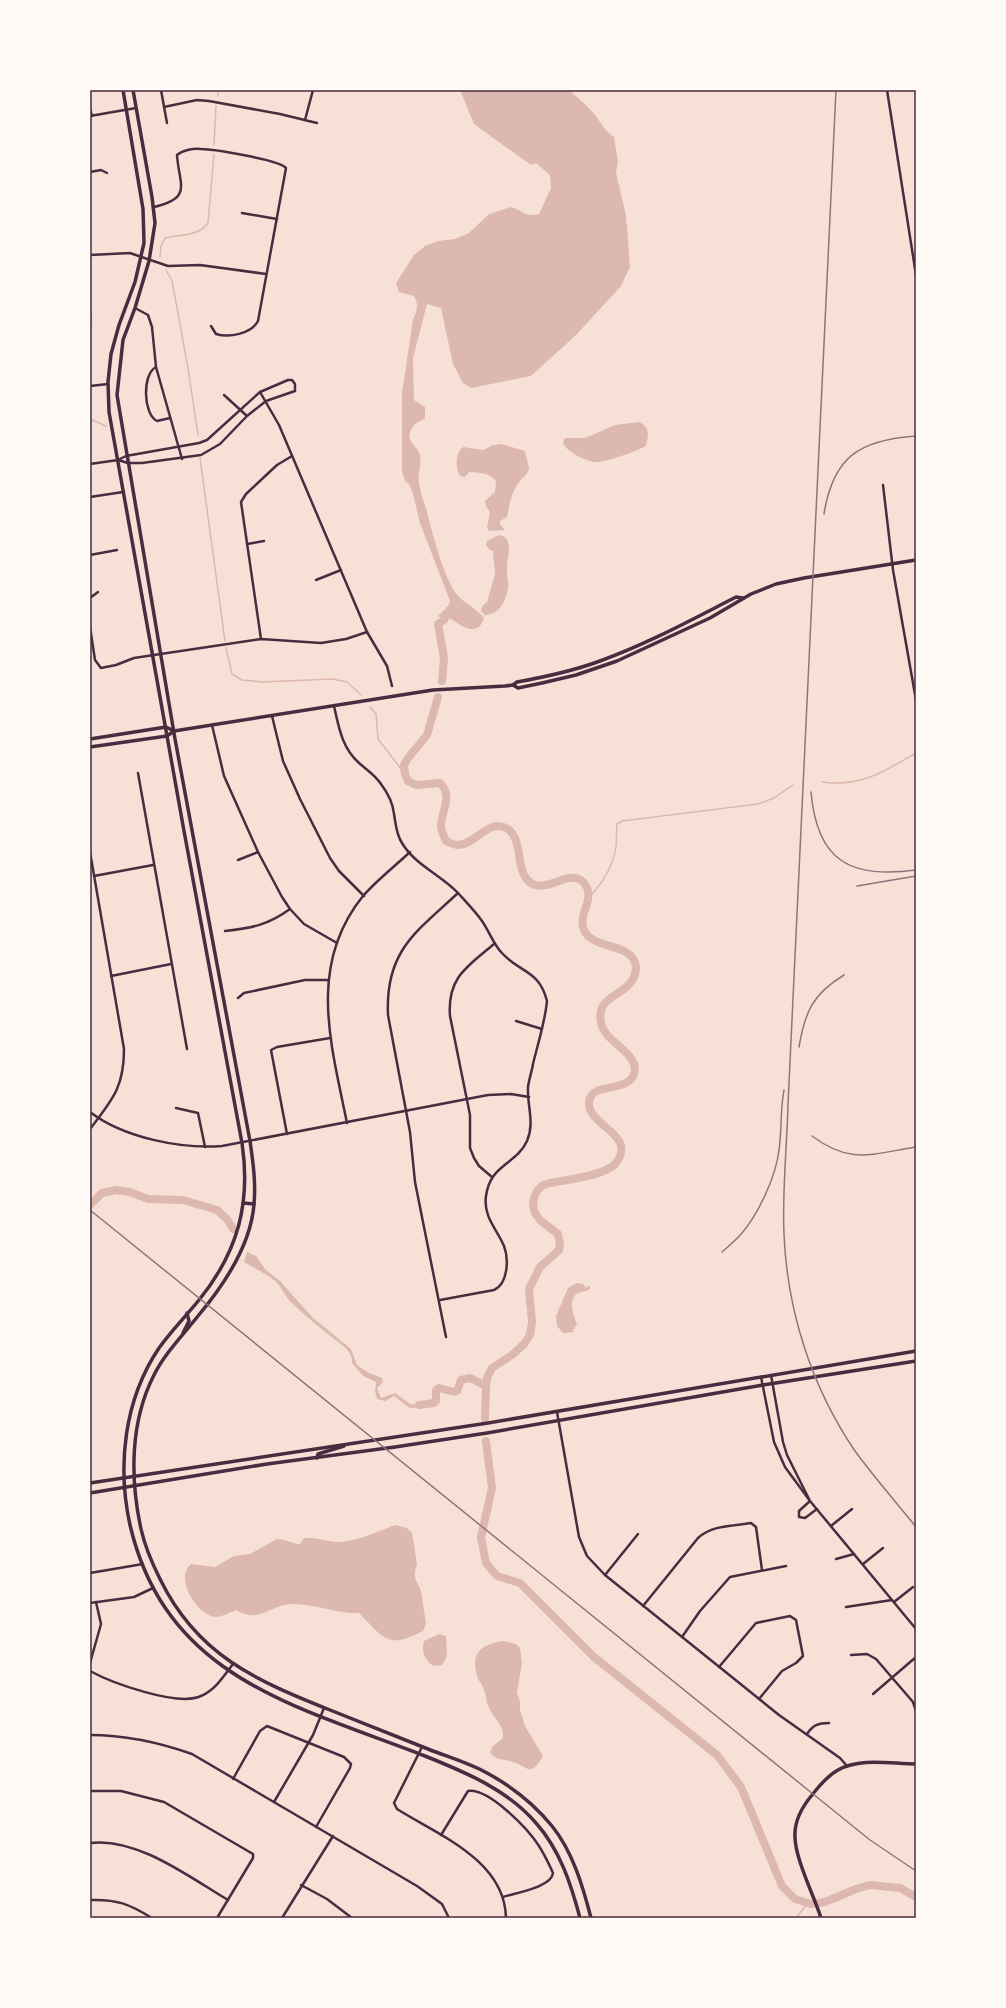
<svg xmlns="http://www.w3.org/2000/svg" width="1006" height="2008" viewBox="0 0 1006 2008" font-family="'Roboto Condensed',sans-serif">
	<style>
		.water { fill: #dcb8b0 }
		.lines { fill: none; stroke-linecap: round; stroke-linejoin: round }
		.stream { stroke: #dcb8b0; stroke-width: 1.5 }
		.river { stroke: #dcb8b0; stroke-width: 8 }
		.minor { stroke: #4a2c40; stroke-width: 2.5 }
		.tertiary { stroke: #4a2c40; stroke-width: 3.5 }
		.secondary { stroke: #4a2c40; stroke-width: 3.5 }
		.rail { stroke: #8f747c; stroke-width: 1.5 }
		.neatline { fill: none; stroke: #4a2c40; stroke-width: 1.5 }
	</style>
	<rect width="100%" height="100%" fill="#f7e1d7"/>
	<g class="water">
		<path d="M460,90H569C578,98 588,106 595,115C602,124 605,131 614,137L618,162L616,173L626,215L630,267L621,286L611,297L576,335L531,376L471,388L463,383L453,364L441,308L427,304L413,358L414,400L425,407V419C418,421 413,424 410,432C407,443 418,446 420,455C422,464 417,474 419,483C420,492 424,502 427,512C434,538 440,565 453,589C461,603 475,606 484,618C477,640 459,624 448,617L444,620L438,616L449,605L450,601L420,523L412,490L409,484L405,481L402,471V393L413,320C417,311 419,305 414,296L399,292L396,283L414,255L425,246L438,241L455,239L469,233L489,214L511,207C521,210 527,218 539,214L551,188L550,175L536,163L531,165L474,124Z"/>
		<path d="M639,422C651,428 648,435 646,446C637,451 605,463 595,462C585,461 566,451 563,443L565,438H585L615,425Z"/>
		<path d="M501,444L525,451L529,468C527,475 523,477 520,481C512,490 509,506 507,517L500,521V524L505,530L489,531L487,527L490,512L486,506L485,501L495,492L496,481C489,472 479,473 469,472L465,477L460,476C455,467 455,454 463,447L483,450L493,445Z"/>
		<path d="M499,535C503,536 506,537 508,542C511,550 507,558 507,566C506,573 509,581 508,588C506,601 499,615 485,615L481,611L483,605L487,602L495,574L493,551L490,550L486,545L487,541Z"/>
		<path d="M247,1252L256,1256L265,1269L280,1281L312,1317L351,1349L357,1365L369,1373L382,1378L383,1382L377,1388L381,1398L395,1393L410,1404L419,1405L429,1402L430,1407L410,1408L394,1396L385,1401L377,1399L375,1391L376,1382L363,1376L352,1363C353,1356 348,1350 342,1345C324,1331 306,1317 289,1300C284,1294 281,1286 275,1281C265,1273 254,1268 244,1262Z"/>
		<path d="M577,1283L583,1284L586,1288L590,1285V1289C586,1292 582,1291 578,1293C567,1299 574,1317 577,1324L573,1330L574,1332L563,1333L557,1326L556,1316L568,1288Z"/>
		<path d="M395,1525L407,1528L412,1533L417,1564L415,1571V1578L421,1591L426,1624L423,1631C387,1650 384,1638 359,1613C336,1614 314,1603 291,1604C269,1605 260,1624 236,1610C229,1613 222,1617 215,1617C197,1615 174,1579 191,1564L215,1567L234,1556L250,1554L277,1539C284,1538 292,1544 300,1544L304,1538C316,1537 327,1542 338,1542C357,1542 378,1531 395,1525Z"/>
		<path d="M439,1634L446,1636L447,1656L442,1665L433,1666C424,1658 421,1653 424,1641Z"/>
		<path d="M503,1641L516,1644L520,1648L522,1663L517,1692L520,1702V1710L525,1726L543,1756C530,1778 529,1767 513,1762C505,1759 497,1761 490,1753L492,1747L503,1738C504,1725 494,1719 489,1708C486,1702 486,1695 484,1690C483,1686 480,1682 478,1679C470,1654 479,1645 503,1641Z"/>
	</g>
	<g class="lines">
		<g class="stream">
			<path d="M218,96V90"/>
			<path d="M214,145L216,106"/>
			<path d="M160,257L161,246L165,238C180,234 198,237 208,223L214,154"/>
			<path d="M166,270L172,281L188,368L198,435"/>
			<path d="M90,419L106,426"/>
			<path d="M200,458L225,641"/>
			<path d="M226,648L232,674L242,680L263,682L332,679L347,682L361,695"/>
			<path d="M370,707L376,714L378,739L405,774"/>
			<path d="M822,782C860,787 882,773 914,754"/>
			<path d="M589,897C603,883 613,866 616,847C617,839 616,832 617,824L622,821L758,804L774,798L793,785"/>
			<path d="M796,1918L808,1903"/>
		</g>
		<g class="river">
			<path d="M442,681L444,658L438,624L444,620L449,611"/>
			<path d="M438,697L427,735L408,758L404,765L405,774L408,781L416,785L440,783C454,797 441,810 441,826C441,832 444,836 446,841C450,843 454,845 458,845C476,845 489,817 508,829C525,841 513,877 535,885C551,890 570,869 583,882C598,897 577,913 584,930C593,951 633,941 636,967C636,972 634,978 631,982C619,998 596,997 601,1023C605,1043 641,1054 634,1074C627,1094 591,1081 589,1102C587,1126 638,1134 616,1163C607,1175 566,1180 550,1183L543,1185L537,1191L534,1198L533,1206L535,1213L540,1220L558,1234L560,1245L559,1250L540,1267L529,1289L532,1322L530,1335L524,1344L512,1355L492,1368L487,1378L486,1386"/>
			<path d="M90,1205L102,1193L116,1190L130,1192L148,1199L183,1200L217,1210L227,1219L233,1229"/>
			<path d="M419,1405L434,1403L436,1401V1390L439,1388L454,1392L457,1391L461,1380L470,1378L486,1386L485,1418"/>
			<path d="M486,1441L492,1488L481,1537L486,1563L497,1576L520,1583L594,1657L717,1755L741,1787L782,1886L795,1899L811,1904L825,1902L856,1889L870,1885L900,1888L916,1897"/>
		</g>
		<g class="minor">
			<path d="M161,90L167,123"/>
			<path d="M887,90L916,275"/>
			<path d="M164,107L197,100L209,101L280,114L317,123"/>
			<path d="M90,108L92,116"/>
			<path d="M90,116L136,108"/>
			<path d="M305,120L313,90"/>
			<path d="M90,172L101,170L107,173"/>
			<path d="M154,207C193,198 179,185 177,155C183,150 194,148 201,149C213,149 280,160 286,168L258,321C251,334 229,338 216,334L211,326"/>
			<path d="M242,213L277,219"/>
			<path d="M90,255L130,253L168,266L200,265L266,274"/>
			<path d="M135,308L148,315L152,327L156,367L182,459"/>
			<path d="M90,312V327"/>
			<path d="M156,367C142,374 143,414 157,421L170,418"/>
			<path d="M90,386L108,384"/>
			<path d="M260,392L279,425L367,632L387,666L392,686"/>
			<path d="M224,395L247,416"/>
			<path d="M90,464L118,460L126,456L199,443L207,440L260,392L288,380H292L295,384V391L266,401L247,416L220,444L201,455L142,463H128L118,460"/>
			<path d="M883,485L893,570L916,700"/>
			<path d="M90,497L123,492"/>
			<path d="M247,544L264,541"/>
			<path d="M90,555L117,550"/>
			<path d="M316,580L341,570"/>
			<path d="M90,598L98,592"/>
			<path d="M90,627L95,660L101,668L116,665L134,658L261,639L321,643L346,639L367,632"/>
			<path d="M261,639L241,502L246,494L277,465L292,456"/>
			<path d="M334,706C339,728 342,748 359,763C367,770 375,775 381,784C387,792 393,804 394,814C396,825 396,834 402,843C415,865 441,875 458,893C466,902 475,911 482,921C489,931 493,943 501,952C519,973 539,969 547,1001C545,1022 538,1043 533,1064C532,1071 529,1079 528,1087C527,1107 535,1122 527,1141C516,1165 490,1164 486,1196C483,1217 497,1229 504,1246C509,1259 508,1284 494,1290L440,1300"/>
			<path d="M272,716L283,761L300,799L330,858L339,871L364,896"/>
			<path d="M212,725L224,776L258,852L282,897L290,909L304,924L337,943"/>
			<path d="M138,773L187,1049"/>
			<path d="M90,852L124,1049C124,1088 112,1100 90,1129"/>
			<path d="M238,860L258,852"/>
			<path d="M94,876L153,865"/>
			<path d="M225,931C252,928 268,925 290,909"/>
			<path d="M111,976L171,964"/>
			<path d="M238,998L244,993L305,980H328"/>
			<path d="M516,1021L542,1029"/>
			<path d="M176,1108L198,1113L205,1147"/>
			<path d="M90,1112C124,1138 181,1149 222,1146L488,1095L511,1094L529,1097"/>
			<path d="M347,1123C331,1044 307,965 363,896C377,880 394,867 410,852"/>
			<path d="M287,1134L271,1050L277,1047L330,1038"/>
			<path d="M492,1177L479,1166L474,1158L470,1148V1115L450,1016C447,977 468,966 494,944"/>
			<path d="M446,1337L415,1182L410,1132L388,1015C385,951 416,932 458,893"/>
			<path d="M771,1375L783,1442L787,1455L809,1499"/>
			<path d="M761,1377L774,1442L785,1467L810,1501L916,1629"/>
			<path d="M557,1412L579,1537L587,1556L605,1575L779,1715L840,1758L847,1766"/>
			<path d="M810,1501L799,1511V1517L805,1518L817,1509"/>
			<path d="M831,1526L852,1509"/>
			<path d="M836,1559L854,1554"/>
			<path d="M863,1564L883,1548"/>
			<path d="M90,1573L143,1564"/>
			<path d="M605,1575L638,1534"/>
			<path d="M894,1602L913,1587"/>
			<path d="M90,1603L134,1597L153,1588"/>
			<path d="M643,1606L698,1538C712,1525 733,1526 751,1523L756,1527L762,1570"/>
			<path d="M846,1607L892,1600"/>
			<path d="M682,1637L700,1611L730,1577L786,1566"/>
			<path d="M851,1655L867,1654L876,1659L913,1702L916,1711"/>
			<path d="M90,1663L101,1624L96,1602"/>
			<path d="M719,1667L756,1623L790,1616L796,1620L803,1656L796,1663L782,1671L759,1699"/>
			<path d="M90,1671C112,1683 178,1707 201,1696C215,1690 224,1676 233,1664"/>
			<path d="M873,1694L916,1657"/>
			<path d="M807,1734C813,1725 818,1723 829,1723"/>
			<path d="M90,1735C126,1735 158,1742 192,1754L417,1886L442,1904L449,1918"/>
			<path d="M422,1747L394,1803L397,1809C438,1835 505,1860 506,1918"/>
			<path d="M233,1779L260,1731L267,1726L344,1757L351,1764L350,1768L316,1827"/>
			<path d="M90,1791H121L164,1802L253,1854V1858L217,1918"/>
			<path d="M274,1802L313,1735L324,1708"/>
			<path d="M441,1835L468,1791C489,1788 528,1829 539,1846C544,1854 549,1864 553,1873C552,1887 515,1893 503,1897"/>
			<path d="M90,1843C137,1837 189,1877 228,1900"/>
			<path d="M301,1885L327,1899L352,1918"/>
			<path d="M90,1900C117,1899 129,1904 152,1918"/>
			<path d="M282,1918L333,1836"/>
		</g>
		<g class="tertiary">
			<path d="M513,685L517,682C545,677 573,671 600,661C647,644 691,620 736,597L743,598"/>
			<path d="M174,731L433,690L505,686L513,685L518,688L542,683L576,675L617,661L710,618L751,594L776,584L804,578L916,560"/>
			<path d="M821,1918C814,1896 795,1858 795,1837C794,1821 802,1807 812,1795C819,1786 827,1776 838,1770C860,1757 892,1764 916,1764"/>
		</g>
		<g class="secondary">
			<path d="M123,90L143,209L144,243L135,282L119,325L111,354L108,382L109,412L184,831L242,1143C251,1203 238,1252 199,1300C186,1316 171,1331 159,1348C124,1400 117,1466 130,1525C166,1679 297,1706 425,1756C465,1772 508,1790 536,1823C560,1850 571,1884 580,1918"/>
			<path d="M133,90L152,197L155,223L149,261L135,308L123,340L117,395L175,739L250,1141C253,1162 256,1183 254,1204C251,1245 224,1285 198,1316C183,1335 165,1353 154,1375C130,1422 130,1478 141,1529C145,1547 152,1563 160,1579C197,1655 255,1680 330,1710C363,1723 396,1736 428,1749C448,1757 469,1763 487,1773C511,1786 535,1805 552,1826C573,1852 583,1887 591,1918"/>
			<path d="M90,739L166,727L174,731"/>
			<path d="M90,747L167,736L174,731"/>
			<path d="M243,1203L254,1204"/>
			<path d="M183,1333L189,1321L187,1313"/>
			<path d="M317,1458L318,1454L344,1446"/>
			<path d="M90,1483L488,1423L916,1351"/>
			<path d="M90,1493L267,1464L395,1447L487,1433L763,1385L916,1361"/>
		</g>
		<g class="rail">
			<path d="M836,90L788,1104C787,1147 782,1191 784,1234C787,1311 812,1388 855,1451C874,1477 896,1502 916,1527"/>
			<path d="M824,514C833,457 859,440 916,436"/>
			<path d="M811,792C817,861 850,879 916,870"/>
			<path d="M857,886L916,876"/>
			<path d="M799,1047C805,1011 813,994 844,975"/>
			<path d="M812,1136C851,1165 871,1154 916,1147"/>
			<path d="M90,1210L813,1794L870,1840L916,1871"/>
			<path d="M722,1252C729,1246 736,1240 742,1233C759,1213 776,1176 779,1150C782,1130 780,1110 784,1090"/>
		</g>
	</g>
	<rect width="1006" height="2008" fill="none" stroke="#fffaf5" stroke-width="182"/>
	<rect x="91" y="91" width="824" height="1826" class="neatline"/>
</svg>
